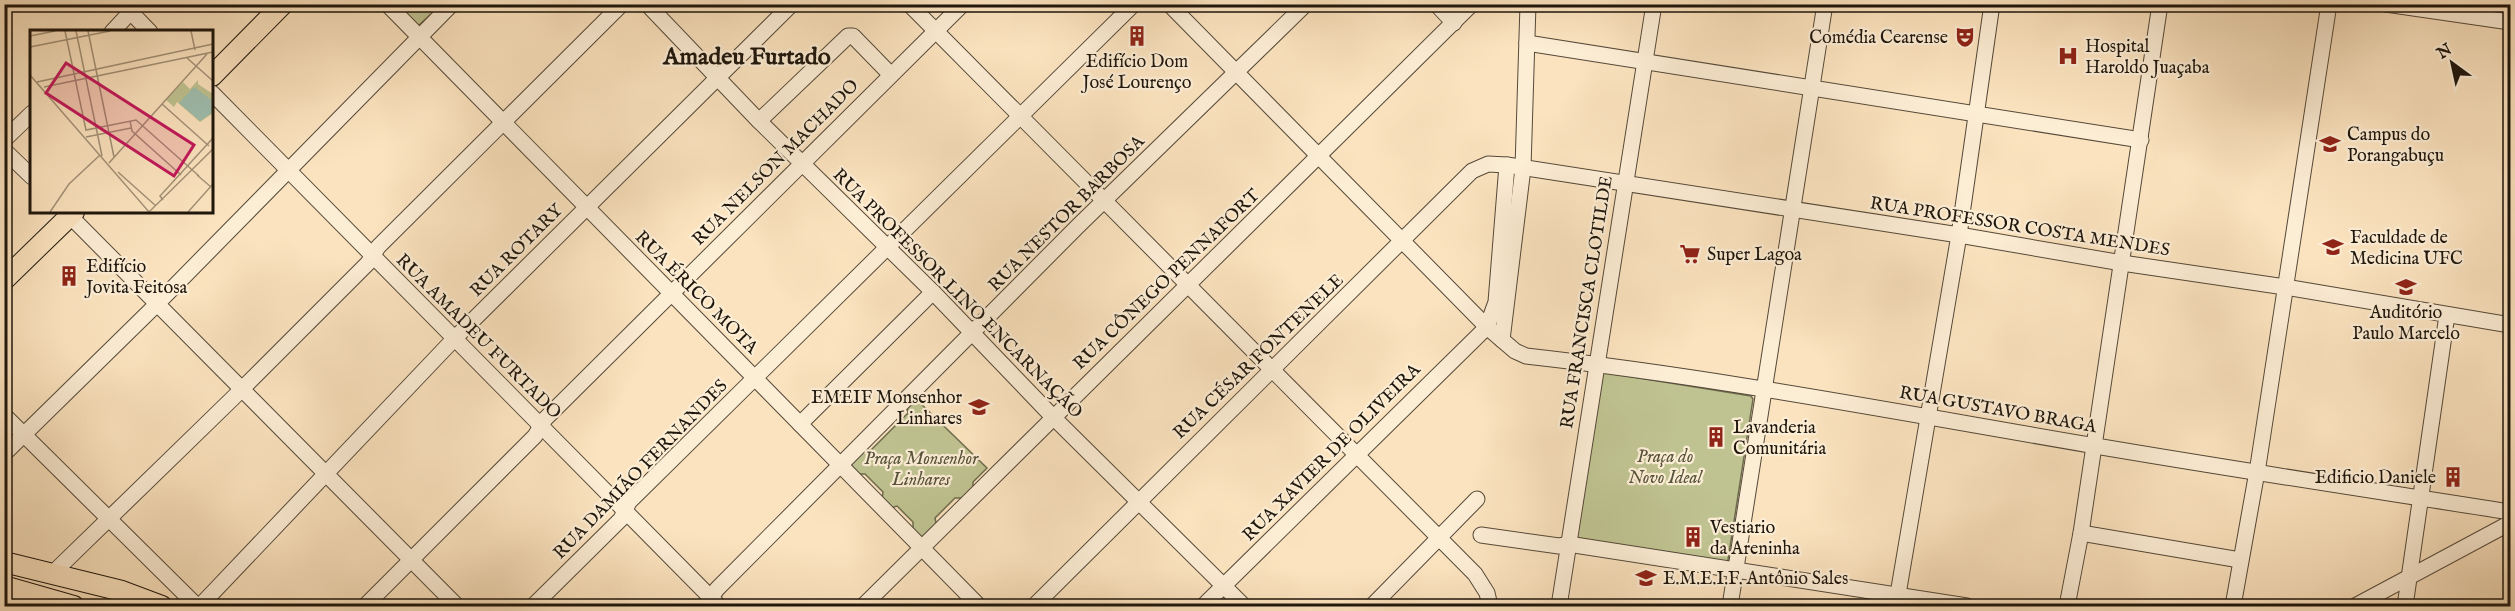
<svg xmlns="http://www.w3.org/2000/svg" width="2515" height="611" viewBox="0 0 2515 611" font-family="'IM FELL English',serif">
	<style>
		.green { fill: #bfc391; stroke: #6e6c4e; stroke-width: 1.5 }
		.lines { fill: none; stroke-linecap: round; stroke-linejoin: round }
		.minor-casing { stroke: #554939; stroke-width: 17 }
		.major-casing { stroke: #1e160c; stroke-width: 22 }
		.minor { stroke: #fcedd5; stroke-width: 15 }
		.major { stroke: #fbe3bf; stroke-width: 20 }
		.labels { text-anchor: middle; stroke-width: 4.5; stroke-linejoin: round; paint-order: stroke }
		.poi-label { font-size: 18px; fill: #1e160c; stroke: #fcedd5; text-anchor: start }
		.street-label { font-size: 18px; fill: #1e160c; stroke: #fcedd5 }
		.park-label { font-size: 18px; font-style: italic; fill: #56533b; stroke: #fcedd5 }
		.district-label { font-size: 24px; font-weight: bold; fill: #1e160c; stroke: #fcedd5 }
		.inset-road { fill: none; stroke: #a39177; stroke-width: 1.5 }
		.view { fill: #c2185b; fill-opacity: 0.15; stroke: #c2185b; stroke-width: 3 }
		.inset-edge { fill: none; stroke: #1e160c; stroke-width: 3 }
	</style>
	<rect width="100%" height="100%" fill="#fbe3bf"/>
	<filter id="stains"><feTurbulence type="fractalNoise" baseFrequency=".00333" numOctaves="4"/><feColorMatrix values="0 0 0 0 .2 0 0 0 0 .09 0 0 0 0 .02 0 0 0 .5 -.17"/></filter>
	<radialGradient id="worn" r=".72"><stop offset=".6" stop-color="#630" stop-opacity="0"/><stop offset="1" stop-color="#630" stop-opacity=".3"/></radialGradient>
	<g class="green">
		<path d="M408,5H441L418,26L403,10Z"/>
		<path d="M1602,372L1751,396L1753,399L1728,560L1725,562L1578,538L1576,535Z"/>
		<path d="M915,398L987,468L973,482V491L966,498H955L935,518L937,527L930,535L921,537L913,530V522L897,506L891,508L882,499L883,492L865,474H857L850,463L862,450H871L908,413L907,405Z"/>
	</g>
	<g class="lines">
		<g class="minor-casing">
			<g id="minor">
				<path d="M123,4L150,32"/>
				<path d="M387,4L979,606"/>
				<path d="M647,4L759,121L933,292L1053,417L1244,606"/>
				<path d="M909,4L1475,574L1487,593L1490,606"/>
				<path d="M1169,4L1487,327L1515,351L1526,356C1715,377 1902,413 2090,445C2230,469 2370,490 2510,512"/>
				<path d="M1436,4L1454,23"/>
				<path d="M2386,4L2510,22"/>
				<path d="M112,32L138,4"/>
				<path d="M1527,43L2141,140"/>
				<path d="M212,93L719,606"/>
				<path d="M759,121L848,36H853L891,75"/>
				<path d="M4,140L32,113"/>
				<path d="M4,150L32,177"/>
				<path d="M70,216L457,606"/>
				<path d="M1502,340L1523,168L1528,4"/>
				<path d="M4,415L197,606"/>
				<path d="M800,424L933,292"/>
				<path d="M4,454L157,304L452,4"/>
				<path d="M2081,533L2240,560"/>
				<path d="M1481,535L1559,546L1568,544L1967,606"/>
				<path d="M52,574L233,398L368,263L378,247L622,4"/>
				<path d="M200,606L455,338L792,4"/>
				<path d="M365,606L535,436L545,419L963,4"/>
				<path d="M533,606L621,519L629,502L1134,4"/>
				<path d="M705,606L717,589L1078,226L1306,4"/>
				<path d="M863,606L1472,4"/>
				<path d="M1034,606L1472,171L1488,164L1507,165L1959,235L2122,263L2285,287L2510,325"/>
				<path d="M1203,606L1487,327L1496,302L1507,165"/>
				<path d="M1372,606L1477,499"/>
				<path d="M1559,606L1654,4"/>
				<path d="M1730,606L1825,4"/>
				<path d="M1896,606L1959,235L1992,4"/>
				<path d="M2067,606L2081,533L2160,4"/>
				<path d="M2233,606L2258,466L2329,4"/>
				<path d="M2355,606L2510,523"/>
				<path d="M2405,606L2447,315"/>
			</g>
		</g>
		<g class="major-casing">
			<g id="major">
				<path d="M212,76L283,4"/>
				<path d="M4,280L74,212"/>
				<path d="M4,562L122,591L162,606"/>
				<path d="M4,586L74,606"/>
			</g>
		</g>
		<use href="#minor" class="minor"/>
		<use href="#major" class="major"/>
	</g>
	<defs>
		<g id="building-bare" transform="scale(1.62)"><path d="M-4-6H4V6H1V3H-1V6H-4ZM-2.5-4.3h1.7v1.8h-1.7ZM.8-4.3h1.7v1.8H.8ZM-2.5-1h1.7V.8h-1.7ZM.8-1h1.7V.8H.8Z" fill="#8f2418" stroke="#fcedd5" stroke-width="2.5" paint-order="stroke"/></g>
		<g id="theatre-bare" transform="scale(1.62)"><path d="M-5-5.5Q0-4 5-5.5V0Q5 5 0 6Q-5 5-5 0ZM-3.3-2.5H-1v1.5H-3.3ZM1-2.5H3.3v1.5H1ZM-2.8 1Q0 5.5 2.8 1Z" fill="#8f2418" stroke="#fcedd5" stroke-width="2.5" paint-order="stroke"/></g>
		<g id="hospital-bare" transform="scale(1.62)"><path d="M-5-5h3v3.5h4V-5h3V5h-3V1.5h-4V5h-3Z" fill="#8f2418" stroke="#fcedd5" stroke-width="2.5" paint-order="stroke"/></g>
		<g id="university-bare" transform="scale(1.62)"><path d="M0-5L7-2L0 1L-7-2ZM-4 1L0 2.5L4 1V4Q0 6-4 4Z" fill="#8f2418" stroke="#fcedd5" stroke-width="2.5" paint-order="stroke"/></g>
		<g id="supermarket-bare" transform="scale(1.62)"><path d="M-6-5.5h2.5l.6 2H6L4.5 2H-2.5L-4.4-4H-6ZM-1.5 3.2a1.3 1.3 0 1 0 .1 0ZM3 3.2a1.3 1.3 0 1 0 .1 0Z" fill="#8f2418" stroke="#fcedd5" stroke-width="2.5" paint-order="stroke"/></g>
		<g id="school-bare" transform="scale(1.62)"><path d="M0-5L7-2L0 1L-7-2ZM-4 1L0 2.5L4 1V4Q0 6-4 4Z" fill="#8f2418" stroke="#fcedd5" stroke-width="2.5" paint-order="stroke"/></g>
	</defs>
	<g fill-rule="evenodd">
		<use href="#building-bare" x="1137" y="36"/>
		<use href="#theatre-bare" x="1965" y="37"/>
		<use href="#hospital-bare" x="2068" y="56"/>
		<use href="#university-bare" x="2330" y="144"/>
		<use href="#university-bare" x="2333" y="247"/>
		<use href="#supermarket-bare" x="1690" y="254"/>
		<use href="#building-bare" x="69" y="276"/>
		<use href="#university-bare" x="2406" y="287"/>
		<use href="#school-bare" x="979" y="407"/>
		<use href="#building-bare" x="1716" y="437"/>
		<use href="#building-bare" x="2453" y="477"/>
		<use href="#building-bare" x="1693" y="537"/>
		<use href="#school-bare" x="1646" y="578"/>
	</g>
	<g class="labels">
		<g class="poi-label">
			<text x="1948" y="43" text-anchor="end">Comédia Cearense</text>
			<text x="2085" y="52">Hospital<tspan x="2085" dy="21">Haroldo Juaçaba</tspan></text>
			<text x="1137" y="67" text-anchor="middle">Edifício Dom<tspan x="1137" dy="21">José Lourenço</tspan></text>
			<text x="2347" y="140">Campus do<tspan x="2347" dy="21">Porangabuçu</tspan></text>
			<text x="2350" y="243">Faculdade de<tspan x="2350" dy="21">Medicina UFC</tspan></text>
			<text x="1707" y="260">Super Lagoa</text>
			<text x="86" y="272">Edifício<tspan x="86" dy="21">Jovita Feitosa</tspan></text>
			<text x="2406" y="318" text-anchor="middle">Auditório<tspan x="2406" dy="21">Paulo Marcelo</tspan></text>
			<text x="962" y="403" text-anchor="end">EMEIF Monsenhor<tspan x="962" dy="21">Linhares</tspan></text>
			<text x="1733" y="433">Lavanderia<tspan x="1733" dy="21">Comunitária</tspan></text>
			<text x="2436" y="483" text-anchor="end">Edificio Daniele</text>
			<text x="1710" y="533">Vestiario<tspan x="1710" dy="21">da Areninha</tspan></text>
			<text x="1663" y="584">E.M.E.I.F. Antônio Sales</text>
		</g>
		<g class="street-label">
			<text transform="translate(775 162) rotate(-45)" y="6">RUA NELSON MACHADO</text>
			<text transform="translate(1066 213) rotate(-45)" y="6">RUA NESTOR BARBOSA</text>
			<text transform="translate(2020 226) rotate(9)" y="6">RUA PROFESSOR COSTA MENDES</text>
			<text transform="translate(516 250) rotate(-45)" y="6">RUA ROTARY</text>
			<text transform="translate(1166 279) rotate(-44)" y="6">RUA CÔNEGO PENNAFORT</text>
			<text transform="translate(697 292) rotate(45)" y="6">RUA ÉRICO MOTA</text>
			<text transform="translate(958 293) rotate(45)" y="6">RUA PROFESSOR LINO ENCARNAÇÃO</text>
			<text transform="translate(1586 302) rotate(-81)" y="6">RUA FRANCISCA CLOTILDE</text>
			<text transform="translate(479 336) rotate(45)" y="6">RUA AMADEU FURTADO</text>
			<text transform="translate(1258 356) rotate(-44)" y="6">RUA CÉSAR FONTENELE</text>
			<text transform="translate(1998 409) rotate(10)" y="6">RUA GUSTAVO BRAGA</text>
			<text transform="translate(1331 452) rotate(-45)" y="6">RUA XAVIER DE OLIVEIRA</text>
			<text transform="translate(640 469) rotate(-46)" y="6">RUA DAMIÃO FERNANDES</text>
		</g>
		<g class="park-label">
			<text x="1665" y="462">Praça do<tspan x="1665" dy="21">Novo Ideal</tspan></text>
			<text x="921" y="464">Praça Monsenhor<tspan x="921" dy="21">Linhares</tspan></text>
		</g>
		<g class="district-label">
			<text x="747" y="64">Amadeu Furtado</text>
		</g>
	</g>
	<g transform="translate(30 30)">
		<rect width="183" height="183" fill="#fbe3bf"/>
		<path d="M168,50V54L183,64V83L170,92L147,72L144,77L136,70L153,52L160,59Z" fill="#bfc391"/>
		<path d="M164,57L183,71V82L170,91L149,73Z" fill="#9fbeaf"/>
		<path class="inset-road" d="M35,1L56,100L106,90L169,146M46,1L72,126M58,1L84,127M161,1L165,20M0,6L25,1M0,17L80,1M157,28L183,51M0,45L119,182L183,119M7,52L183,14M14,57L183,22M132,74L179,116M100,91L102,101L151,145M56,107L101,98M79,133L177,24M88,142L126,176M167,145L181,157M133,170L130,166L183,108M20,182L39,154L70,125M158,182L183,154"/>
		<path class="view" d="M36,33L164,115L144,146L16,63Z"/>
		<rect width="183" height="183" class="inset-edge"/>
	</g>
	<rect width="2515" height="611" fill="none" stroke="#fbe3bf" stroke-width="24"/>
	<rect x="6" y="6" width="2503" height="599" fill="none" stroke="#1e160c" stroke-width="3"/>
	<rect x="12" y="12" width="2491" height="587" fill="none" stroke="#1e160c" stroke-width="1.5"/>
	<g transform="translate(2452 63) rotate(327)" stroke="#fcedd5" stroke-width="4.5" paint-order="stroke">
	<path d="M0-4.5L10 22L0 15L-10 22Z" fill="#1e160c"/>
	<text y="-9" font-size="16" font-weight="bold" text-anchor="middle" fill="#1e160c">N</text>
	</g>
	<rect width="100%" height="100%" filter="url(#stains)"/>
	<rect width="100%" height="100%" fill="url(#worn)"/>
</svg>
